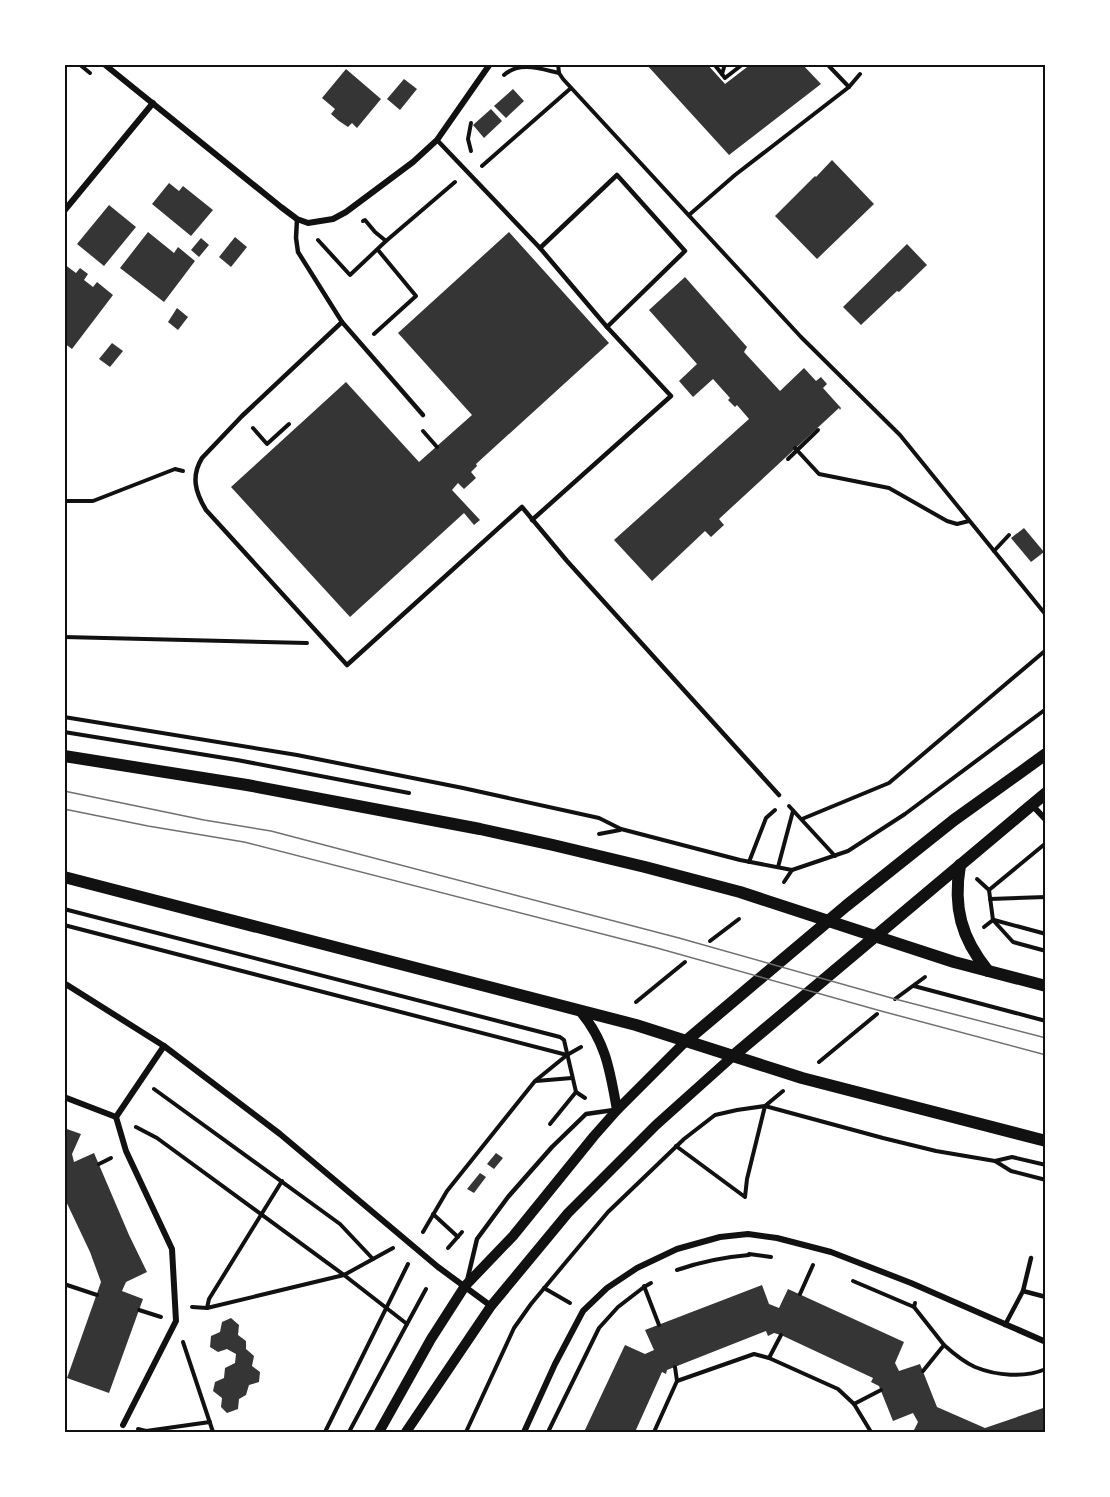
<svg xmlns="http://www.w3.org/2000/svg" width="1110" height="1497" viewBox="0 0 1110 1497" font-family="Lora,serif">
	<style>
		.building { fill: #353535 }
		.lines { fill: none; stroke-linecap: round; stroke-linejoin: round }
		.path { stroke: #111; stroke-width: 4 }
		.service { stroke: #111; stroke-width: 4.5 }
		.minor { stroke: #111; stroke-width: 6 }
		.tertiary { stroke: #111; stroke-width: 10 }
		.secondary { stroke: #111; stroke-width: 12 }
		.tram { stroke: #707070; stroke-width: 1.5 }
		.neatline { fill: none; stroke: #111; stroke-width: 2 }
	</style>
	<rect width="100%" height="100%" fill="#fff"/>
	<g class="building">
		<path d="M646,64H707L725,84L751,64H802L821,84L729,155Z"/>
		<path d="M346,69L381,99L357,128L352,123L348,127L339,121L331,114L335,109L322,98Z"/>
		<path d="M404,79L417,89L400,110L387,99Z"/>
		<path d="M513,89L524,101L506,118L494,106Z"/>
		<path d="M491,109L502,121L484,138L473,125Z"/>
		<path d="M832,160L874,204L817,259L775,216L815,176L816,177Z"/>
		<path d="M169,183L179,191L183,186L213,210L191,236L152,204Z"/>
		<path d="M109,205L136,227L104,266L77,244Z"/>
		<path d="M148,232L174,253L178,247L195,261L164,302L120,268Z"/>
		<path d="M509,232L609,343L476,464L477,466L471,472L476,478L464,489L458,483L452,490L480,520L474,525L464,513L350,617L231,487L346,382L419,462L472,415L398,333Z"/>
		<path d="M235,237L247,247L231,267L219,257Z"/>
		<path d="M201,238L209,245L199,257L191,250Z"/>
		<path d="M907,244L927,265L899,292L897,291L861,325L843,307Z"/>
		<path d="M64,264L76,273L80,268L88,274L84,280L93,287L97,282L113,295L72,349L64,343Z"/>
		<path d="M685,277L747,347L744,352L780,391L804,368L816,381L821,377L827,384L823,388L841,408L840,410L839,408L719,519L724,525L711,537L705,531L652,581L614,540L749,419L737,405L735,407L728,400L730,398L713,379L693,397L679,381L697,364L649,310Z"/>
		<path d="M177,308L188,317L178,330L168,322Z"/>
		<path d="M112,343L123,351L110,367L99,359Z"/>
		<path d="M1024,528L1044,552L1031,562L1011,538Z"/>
		<path d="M64,1128L81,1134L72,1154L74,1162L94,1153L129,1235L147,1272L126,1282L122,1291L143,1299L109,1393L67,1378L101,1282L90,1252L64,1197Z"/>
		<path d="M496,1153L503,1158L494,1169L487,1164Z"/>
		<path d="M480,1173L486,1177L474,1193L467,1189Z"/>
		<path d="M762,1285L769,1304L779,1308L788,1289L904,1342L895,1363L899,1371L920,1364L937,1407L985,1428L1046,1407V1432H913L918,1422L913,1413L893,1421L879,1386L871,1382L873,1378L781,1335L774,1333L768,1336L766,1331L667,1370L666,1374L662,1372L635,1432H584L625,1345L645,1354L654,1350L645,1330Z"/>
		<path d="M231,1318L239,1325L238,1335L246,1341V1349L254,1356L252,1366L260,1372L259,1382L249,1385L246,1395L239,1399L238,1409L227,1413L221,1407L222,1398L213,1391L215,1382L224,1378L225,1368L235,1363L236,1354L227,1349L218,1352L210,1347L211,1336L220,1332L222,1322Z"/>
	</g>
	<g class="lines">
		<g class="path">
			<path d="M79,64L90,73"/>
			<path d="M558,64L559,73L563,79L801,337L900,435L1046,615"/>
			<path d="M714,64L725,78L743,64"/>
			<path d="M827,64L849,87"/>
			<path d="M722,74L725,64"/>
			<path d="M504,75C520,61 541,69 559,73"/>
			<path d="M471,151L468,139L471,123"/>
			<path d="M482,166L571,88"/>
			<path d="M689,215L735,175L849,87L860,74"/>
			<path d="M363,221L365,220L375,232L386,241"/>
			<path d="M318,240L350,275L386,241L455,182"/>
			<path d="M374,334L416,296L378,250"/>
			<path d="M253,428L267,444L289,424"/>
			<path d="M423,431L437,447"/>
			<path d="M795,448L819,474L889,488L947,521L957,524L969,521"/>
			<path d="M788,459L818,430"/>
			<path d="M64,501H93L175,469L183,471"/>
			<path d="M994,551L1009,535"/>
			<path d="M64,637L307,643"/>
			<path d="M64,717L297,755L463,788L599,818L621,829L740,860L792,870L848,851L905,814L1046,709"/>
			<path d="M64,732L237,760L409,793"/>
			<path d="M789,806L835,856"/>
			<path d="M802,819L889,783L1046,650"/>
			<path d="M599,834L620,830"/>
			<path d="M749,862L766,818L775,810"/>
			<path d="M778,867L793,811"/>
			<path d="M977,879L989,890L993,920L984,927"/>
			<path d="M784,882L792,870"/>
			<path d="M989,890L1046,843"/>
			<path d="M990,899L1046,897"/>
			<path d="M64,909L560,1037L564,1040L576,1092L585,1098"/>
			<path d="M993,920L1013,942L1046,951"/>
			<path d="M994,920L1046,934"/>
			<path d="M64,925L567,1055"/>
			<path d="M710,941L739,919"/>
			<path d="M914,986L1046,1021"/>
			<path d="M895,999L925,977"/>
			<path d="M636,1002L685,962"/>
			<path d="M819,1062L877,1014"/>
			<path d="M536,1081L572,1078"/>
			<path d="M154,1089L340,1224L373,1259"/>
			<path d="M550,1124L576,1092"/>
			<path d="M136,1127L157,1138L344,1275L393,1248"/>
			<path d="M676,1146L745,1197L747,1179L765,1106L783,1091"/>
			<path d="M995,1161L1012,1157L1046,1165"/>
			<path d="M99,1164L111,1158"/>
			<path d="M433,1214L458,1237"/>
			<path d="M423,1232L447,1191L535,1081L567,1055L581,1047"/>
			<path d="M448,1248L462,1232"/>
			<path d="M749,1254L771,1257"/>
			<path d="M677,1270C700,1262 724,1257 749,1255"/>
			<path d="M853,1281L914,1307L915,1303"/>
			<path d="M64,1284L97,1295"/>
			<path d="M644,1286L659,1325"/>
			<path d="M544,1288L570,1303"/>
			<path d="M800,1294L813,1265"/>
			<path d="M192,1307L207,1308L344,1275L407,1324L426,1289"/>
			<path d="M914,1307L944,1345L923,1371"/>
			<path d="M207,1308L209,1299L282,1181"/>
			<path d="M139,1310L161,1317"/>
			<path d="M183,1342L213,1432"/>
			<path d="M944,1345C954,1354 964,1362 975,1367C997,1376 1024,1378 1046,1369"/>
			<path d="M769,1358L781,1335"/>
			<path d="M675,1367L677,1381"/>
			<path d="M854,1404L881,1390"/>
			<path d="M138,1429L146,1431L210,1422"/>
			<path d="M325,1432L408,1264"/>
			<path d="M349,1432L407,1324"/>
			<path d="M466,1432L514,1328L531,1304L566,1262L608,1212L684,1139L715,1115L737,1110L765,1106L883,1138L936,1151L995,1161L1011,1171L1046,1180"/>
			<path d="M548,1432L599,1328L618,1307L644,1287L651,1283"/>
			<path d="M654,1432L677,1381L754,1354L769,1358L838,1389L854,1404L871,1432"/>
		</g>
		<g class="service">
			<path d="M437,140L540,248L607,327L671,396L532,520"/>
			<path d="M297,219L296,238L298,252L342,322L242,416L202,458C191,476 195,492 206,510L347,665L522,507L567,561L779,795"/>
			<path d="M540,248L617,175L685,251L607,327"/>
			<path d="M342,322L423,415"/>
			<path d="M467,1281L477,1239L508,1197L552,1147L586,1114L614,1110"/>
			<path d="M1023,1291L1046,1297"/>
			<path d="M1005,1325L1023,1291L1031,1258"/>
		</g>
		<g class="minor">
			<path d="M104,64L281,207L297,219L308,223L333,219L346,212L413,162L437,140L490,64"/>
			<path d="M64,211L153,103"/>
			<path d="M1032,805L1046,820"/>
			<path d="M64,983L164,1046L280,1134L438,1267L491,1306"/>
			<path d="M64,1097L116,1117L164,1046"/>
			<path d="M116,1117L126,1151L172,1249L176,1321L123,1425"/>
			<path d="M524,1432L555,1364L583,1311L607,1288L637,1268L677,1249L720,1237L748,1234L777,1238L831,1252L911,1283L1046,1342"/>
		</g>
		<g class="tertiary">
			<path d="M579,1010C606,1041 610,1071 617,1110"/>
			<path d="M379,1432L431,1339L465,1286L513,1236L594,1136L617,1110L686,1041"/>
			<path d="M406,1432L491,1306L568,1213L656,1125L733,1056"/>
		</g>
		<g class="secondary">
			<path d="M64,756L247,785L480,829L553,845L645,867L740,892L954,962L1046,986"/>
			<path d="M960,865C953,907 961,938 988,971"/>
			<path d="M64,877L636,1025L802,1078L1046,1141"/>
			<path d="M686,1041L846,906L954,820L1046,754"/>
			<path d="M733,1056L1046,793"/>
		</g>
		<g class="tram">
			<path d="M64,791L204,820L271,831L679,938L895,999L1046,1038"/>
			<path d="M64,809L148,826L244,842L657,948L881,1011L1046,1055"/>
		</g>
	</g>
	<rect width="1110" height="1497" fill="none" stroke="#ffffff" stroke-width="132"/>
	<rect x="66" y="66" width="978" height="1365" class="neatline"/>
</svg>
